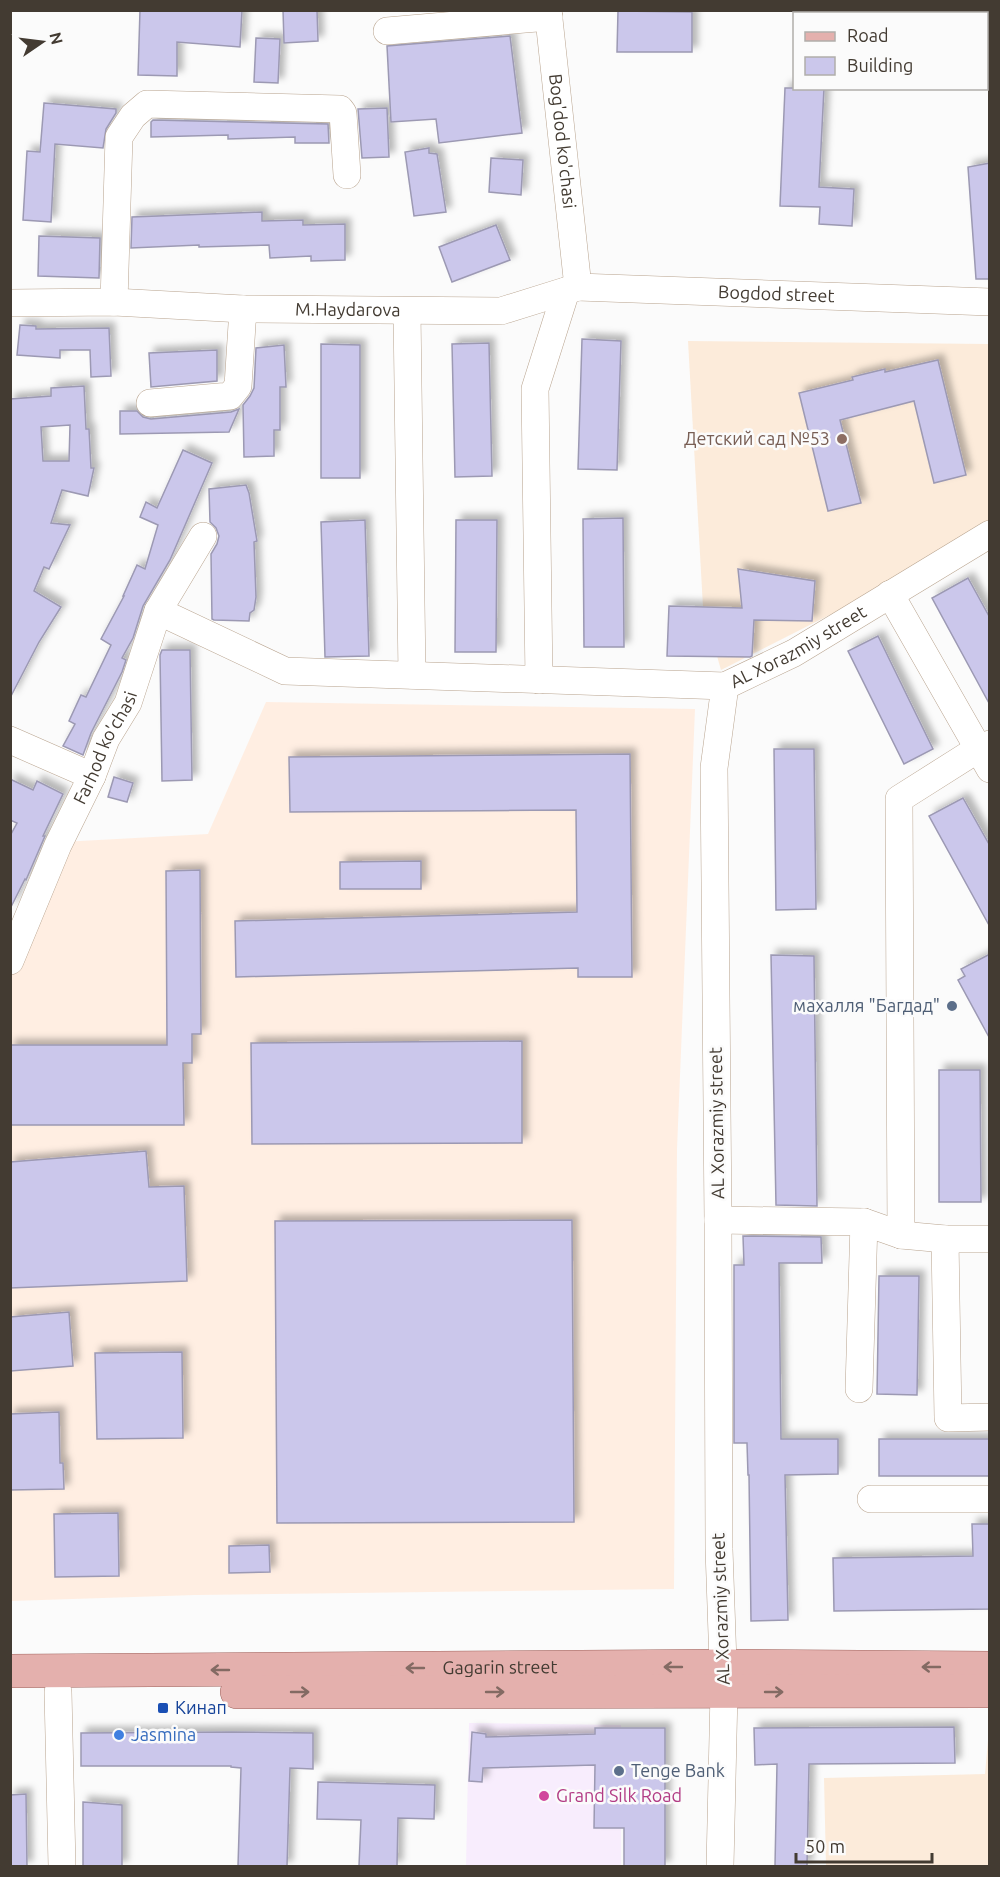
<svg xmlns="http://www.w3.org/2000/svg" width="1000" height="1877" viewBox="0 0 1000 1877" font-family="Ubuntu,sans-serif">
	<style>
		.commercial { fill: #f8edfd }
		.industrial { fill: #ffeee2 }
		.built { fill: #fcebda }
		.green { fill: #c5cdad }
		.building { fill: #cbc7eb; stroke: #9c99b3; stroke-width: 1.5; fill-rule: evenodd; filter: url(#shadow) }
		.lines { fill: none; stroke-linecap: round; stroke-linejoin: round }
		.minor-casing { stroke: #b9a48f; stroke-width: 28 }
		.major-casing { stroke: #a0655f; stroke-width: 34 }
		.minor { stroke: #fff; stroke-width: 27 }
		.major { stroke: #e4b0ad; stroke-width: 33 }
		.oneway { stroke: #836a63 }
		.education-dot { fill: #8d6e63; stroke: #fbfbfb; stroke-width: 2 }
		.service-dot { fill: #5c6f8a; stroke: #fbfbfb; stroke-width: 2 }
		.transit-dot { fill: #1a4fb4; stroke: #fbfbfb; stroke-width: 2 }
		.shop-dot { fill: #3f7fe0; stroke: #fbfbfb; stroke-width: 2 }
		.hotel-dot { fill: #d1479c; stroke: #fbfbfb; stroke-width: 2 }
		.labels { text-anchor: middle; stroke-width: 5; stroke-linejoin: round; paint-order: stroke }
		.street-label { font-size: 18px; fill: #433b32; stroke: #fbfbfb }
		.education-label { font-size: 18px; fill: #785e54; stroke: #fbfbfb; text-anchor: end }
		.service-label { font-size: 18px; fill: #4e5e75; stroke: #fbfbfb; text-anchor: end }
		.transit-label { font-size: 18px; fill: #164399; stroke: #fbfbfb; text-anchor: start }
		.shop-label { font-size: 18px; fill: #366cbe; stroke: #fbfbfb; text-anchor: start }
		.hotel-label { font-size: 18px; fill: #b23c85; stroke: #fbfbfb; text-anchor: start }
	</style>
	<defs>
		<filter id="shadow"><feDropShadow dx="5.5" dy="-5.5" stdDeviation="3" flood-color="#0004"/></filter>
	</defs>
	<rect width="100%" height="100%" fill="#fbfbfb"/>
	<path class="commercial" d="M469,1723L621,1725V1866H466Z"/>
	<path class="industrial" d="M266,702L695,709L677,1149L674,1589L195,1595L11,1601L10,949L62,842L208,834Z"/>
	<g class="built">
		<path d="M688,341L989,344V534L721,670L703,607Z"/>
		<path d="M989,1729V1866H826L824,1778L985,1774Z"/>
	</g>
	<path class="green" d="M869,11H989V49L987,48L986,14H872Z"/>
	<g class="building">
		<path d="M140,10H242L240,47L177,42V76L138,75Z"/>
		<path d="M283,10H317L318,41L284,43Z"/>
		<path d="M618,11L692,12V52H617Z"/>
		<path d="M510,36L522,133L439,143L436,119L391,122L387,46Z"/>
		<path d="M256,38L280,39L278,83L254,82Z"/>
		<path d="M785,88H824L819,187L854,189L852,226L819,224L820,207L780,206Z"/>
		<path d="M44,103L116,109V113L106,129L103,148L55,144L51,222L23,220L27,151L40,152Z"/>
		<path d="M387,108L389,157L362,158L358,109Z"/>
		<path d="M153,120L328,124L329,143H295V137L228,139V135L151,137V122Z"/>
		<path d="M429,148V153L437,154L446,212L414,216L405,152Z"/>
		<path d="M491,158L523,160L521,195L489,192Z"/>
		<path d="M990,163V279H976L968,167Z"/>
		<path d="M262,212V221L303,220V225L345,224V260L311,261V256L270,258L269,245L199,247V245L131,248L132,217Z"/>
		<path d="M496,225L510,260L452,282L439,247Z"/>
		<path d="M39,236L100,238L99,278L38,276Z"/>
		<path d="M20,325L36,326V329L109,328L111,376L91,377L90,350H60V358L17,355Z"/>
		<path d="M582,339L621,341L617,470L578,469Z"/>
		<path d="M489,343L492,476L455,477L452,344Z"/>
		<path d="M321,344L360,345V478H321Z"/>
		<path d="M284,345L286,387H280V430H274V456L244,457L243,405L250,396L254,388L256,348Z"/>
		<path d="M217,350V381L151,387L149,353Z"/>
		<path d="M938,360L966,475L934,483L914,401L840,420L861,503L828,511L799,393L853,380L852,377L885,369V372Z"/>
		<path d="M84,386L86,429H89L91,468H94L88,496L62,490L51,523L70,525L49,569L44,567L34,591L61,607L39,642L10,698V399L51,396V388ZM70,425L69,461H43L41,427Z"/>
		<path d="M239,409L229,432L120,434V411H137L143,417L151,419L231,412Z"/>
		<path d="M183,450L212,463L170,560L143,606L133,638L122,658L126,660L122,672L91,733L83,755L63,746L75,724L69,721L81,695L86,697L111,645L101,639L124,596H123L137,565L145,569L158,525L140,517L146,502L157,508Z"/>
		<path d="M246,485L249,493L257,541L254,542L256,597L254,610L250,613L249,621L214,620L212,619L211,554L217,544L219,536L216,528L210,522L209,489Z"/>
		<path d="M623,518L624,647H584L583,519Z"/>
		<path d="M365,520L369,656L325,657L321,522Z"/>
		<path d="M456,520H497L496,652H455Z"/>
		<path d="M738,569L815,581L812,621L754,620L752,656L750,657L667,656L669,606L742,608Z"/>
		<path d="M968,578L990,618V705L932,598Z"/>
		<path d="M878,636L933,749L904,764L848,651Z"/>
		<path d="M162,650H190L192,780L162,781L160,655Z"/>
		<path d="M774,749H814L816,909L776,910Z"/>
		<path d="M630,754L632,977H578V968L236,977L235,921L577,912L576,810L290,812L289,757Z"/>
		<path d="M114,777L133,783L127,802L108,797Z"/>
		<path d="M10,779L33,790L37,781L63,794L43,836H45L26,880L25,879L10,909V836L17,823L10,820Z"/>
		<path d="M963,798L990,846V927L929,816Z"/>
		<path d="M421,861V889H340V862Z"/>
		<path d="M200,870L201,1034H192V1063H183L184,1125H10V1045H167L166,871Z"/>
		<path d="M990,954V1039L958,980L965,976L961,969Z"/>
		<path d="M771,955L814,956L817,1206L776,1205Z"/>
		<path d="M522,1041V1143L252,1144L251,1043Z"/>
		<path d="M939,1070H980L981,1202H939Z"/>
		<path d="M146,1151L149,1187L184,1186L187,1281L10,1288V1162Z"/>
		<path d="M572,1220L574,1522L277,1523L275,1221Z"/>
		<path d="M743,1236L821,1237L822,1263H779L781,1439H838V1474L785,1475L788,1620L751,1621L749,1475H748L747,1443H734V1265H744Z"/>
		<path d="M879,1276H919L917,1395L877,1394Z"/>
		<path d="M69,1312L73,1366L11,1371L10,1317Z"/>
		<path d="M182,1352L183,1438L97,1439L95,1353Z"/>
		<path d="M59,1412L60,1463H63L64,1489L10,1490V1414Z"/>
		<rect x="879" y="1439" width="111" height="37"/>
		<path d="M118,1513L119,1576L55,1577L54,1514Z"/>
		<path d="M972,1524H990V1609L834,1611L833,1558L973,1556Z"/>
		<path d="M269,1545L270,1572L229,1573V1546Z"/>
		<path d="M954,1727L955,1763L809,1764L807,1866H775L777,1764L755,1765L754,1728Z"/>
		<path d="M595,1728H665V1866H624V1828H594L595,1765L483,1768L482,1782L469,1781L472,1732L486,1734V1737L595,1734Z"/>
		<path d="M232,1732L313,1733V1769L290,1768L287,1866H238L241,1768L231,1767V1766H81V1733Z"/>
		<path d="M318,1782L435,1785L434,1819L398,1818L397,1866H359L361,1820L317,1819Z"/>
		<path d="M26,1794L27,1866H10V1795Z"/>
		<path d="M83,1802L122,1805V1866H83Z"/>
	</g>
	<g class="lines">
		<g class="minor-casing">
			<g id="minor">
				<path id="s1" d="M548,10L578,287L990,302"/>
				<path d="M387,31L549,17"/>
				<path d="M114,302L119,137L133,116L147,104L340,109L343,113L347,175"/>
				<path id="s2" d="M10,303L114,302L243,309L501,311L578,287"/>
				<path d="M407,312L412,675"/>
				<path d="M150,403L230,396L238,386L243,309"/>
				<path d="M890,594L990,769"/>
				<path d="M158,611L285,671L725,686"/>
				<path d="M539,680L535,389L566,291"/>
				<path d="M10,740L92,776"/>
				<path id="s3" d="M10,961L58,845L92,776L106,739L128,703L158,611L203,536"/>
				<path d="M718,1220L864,1222L901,1235L945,1239H990"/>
				<path d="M901,1235L899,799L978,749L990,744"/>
				<path d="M945,1239L948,1418L990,1417"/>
				<path d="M859,1389L864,1222"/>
				<path d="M871,1499H990"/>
				<path d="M58,1692L62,1866"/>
				<path id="s4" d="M720,1866L724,1692L719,1549L718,1220L714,768L725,686L794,653L990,534"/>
			</g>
		</g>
		<g class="major-casing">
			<g id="major">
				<path id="s5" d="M10,1671L724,1666L990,1668"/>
				<path d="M237,1692L990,1691"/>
			</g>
		</g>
		<use href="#minor" class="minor"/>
		<use href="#major" class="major"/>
	</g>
	<defs><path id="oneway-shaft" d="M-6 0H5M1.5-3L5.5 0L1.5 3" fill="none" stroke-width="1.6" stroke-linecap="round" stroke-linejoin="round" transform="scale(1.5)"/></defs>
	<g class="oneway">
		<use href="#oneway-shaft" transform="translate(673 1667) rotate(180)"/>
		<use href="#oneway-shaft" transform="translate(931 1667) rotate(-180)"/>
		<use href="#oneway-shaft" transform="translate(415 1668) rotate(180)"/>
		<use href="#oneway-shaft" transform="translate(220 1670) rotate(180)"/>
		<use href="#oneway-shaft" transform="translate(300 1692)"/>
		<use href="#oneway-shaft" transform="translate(495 1692)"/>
		<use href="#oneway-shaft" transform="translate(774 1692)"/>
	</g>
	<circle class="education-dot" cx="842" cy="439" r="6"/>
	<g class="service-dot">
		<circle cx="952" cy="1006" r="6"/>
		<circle cx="619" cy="1771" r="6"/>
	</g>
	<rect class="transit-dot" x="157" y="1702" width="12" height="12" rx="3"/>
	<circle class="shop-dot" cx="119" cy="1735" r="6"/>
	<circle class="hotel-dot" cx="544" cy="1796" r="6"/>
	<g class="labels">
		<g class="street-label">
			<text dy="6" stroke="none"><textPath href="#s1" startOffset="132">Bog'dod ko'chasi</textPath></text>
			<text dy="6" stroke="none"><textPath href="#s1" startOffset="477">Bogdod street</textPath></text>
			<text dy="6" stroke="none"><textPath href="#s2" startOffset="338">M.Haydarova</textPath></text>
			<text dy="6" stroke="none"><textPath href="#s4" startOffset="1264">AL Xorazmiy street</textPath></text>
			<text dy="6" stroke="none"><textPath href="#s3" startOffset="234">Farhod ko'chasi</textPath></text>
			<text transform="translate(717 1123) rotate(-91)" y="6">AL Xorazmiy street</text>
			<text transform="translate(721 1609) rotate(-92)" y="6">AL Xorazmiy street</text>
			<text dy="6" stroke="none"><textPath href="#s5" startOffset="490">Gagarin street</textPath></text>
		</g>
		<g class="education-label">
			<text x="830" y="445">Детский сад №53</text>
		</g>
		<g class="service-label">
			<text x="940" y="1012">махалля "Багдад"</text>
			<text x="631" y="1777" text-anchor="start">Tenge Bank</text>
		</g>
		<g class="transit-label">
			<text x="175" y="1714">Кинап</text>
		</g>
		<g class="shop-label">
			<text x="131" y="1741">Jasmina</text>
		</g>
		<g class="hotel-label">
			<text x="556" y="1802">Grand Silk Road</text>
		</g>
	</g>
	<rect width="1000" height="1877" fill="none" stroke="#433b32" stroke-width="24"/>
	<rect x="793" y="12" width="195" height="78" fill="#fbfbfb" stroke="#b1aeab" stroke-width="1.5"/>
	<rect x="805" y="32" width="30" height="9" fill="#e4b0ad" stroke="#b1aeab" stroke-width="1.5"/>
	<text x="847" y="42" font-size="18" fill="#433b32">Road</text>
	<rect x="805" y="57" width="30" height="18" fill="#cbc7eb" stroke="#b1aeab" stroke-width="1.5"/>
	<text x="847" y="72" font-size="18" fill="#433b32">Building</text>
	<g transform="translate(42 42) rotate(76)" stroke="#fbfbfb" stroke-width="4.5" paint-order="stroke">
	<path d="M0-4.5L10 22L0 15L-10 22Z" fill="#433b32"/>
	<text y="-9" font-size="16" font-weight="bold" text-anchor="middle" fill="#433b32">N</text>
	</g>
	<path d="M796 1853v9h136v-9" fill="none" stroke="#433b32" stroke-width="3"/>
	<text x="805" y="1853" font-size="18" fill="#433b32" stroke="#fbfbfb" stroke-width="4.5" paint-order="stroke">50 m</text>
</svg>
